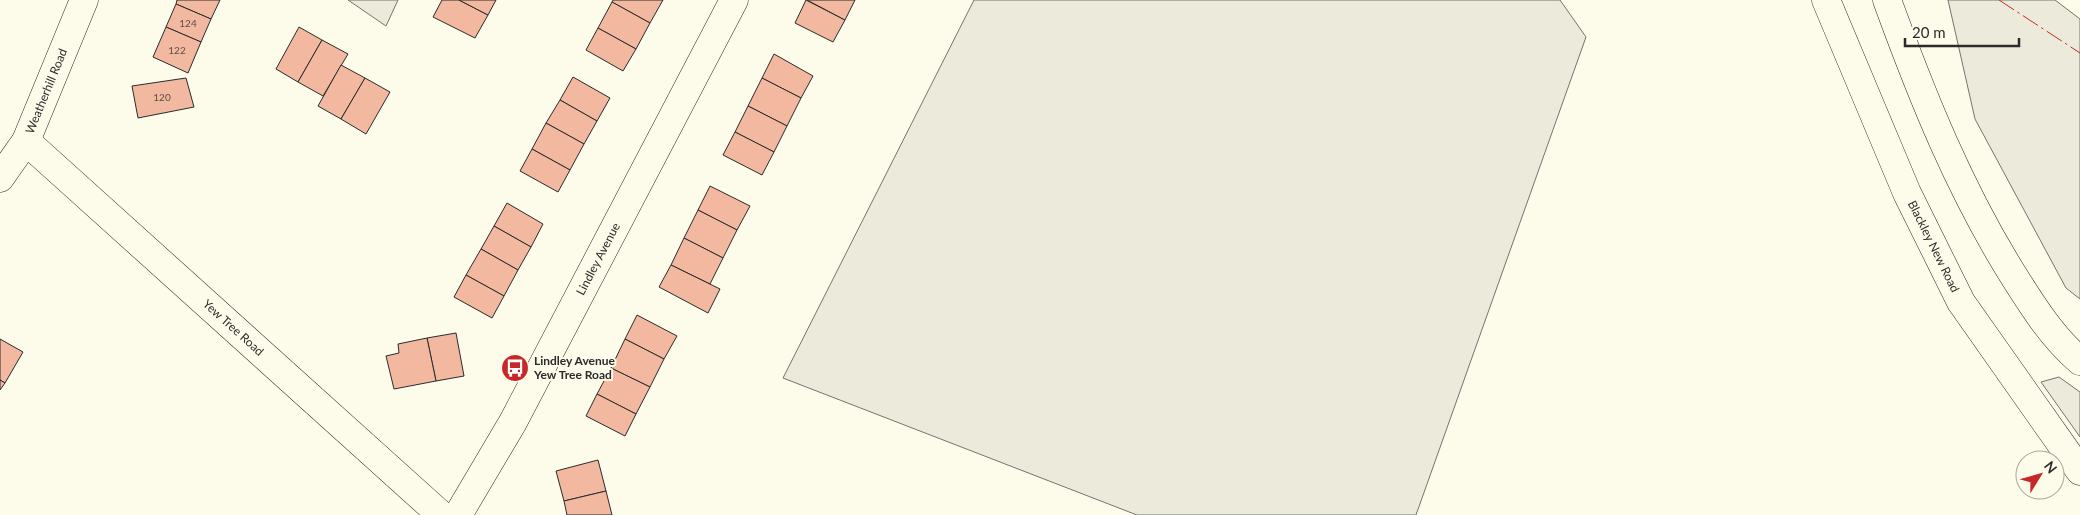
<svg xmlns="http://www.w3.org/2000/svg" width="2080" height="515" viewBox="0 0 2080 515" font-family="Lato,sans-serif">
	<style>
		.green { fill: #ecebdb; stroke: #74746e }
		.parking { fill: #eceadb; stroke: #74746e }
		.building { fill: #f2b8a0; stroke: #2b2b2b }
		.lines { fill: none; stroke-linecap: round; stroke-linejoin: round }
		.minor-casing { stroke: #2b2b2b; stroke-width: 29 }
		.tertiary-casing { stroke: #2b2b2b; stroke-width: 29 }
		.trunk-casing { stroke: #2b2b2b; stroke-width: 29 }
		.minor { stroke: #fdfbea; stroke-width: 28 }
		.tertiary { stroke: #fdfbea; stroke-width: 28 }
		.trunk { stroke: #fdfbea; stroke-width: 28 }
		.power { stroke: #c62828; stroke-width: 1; stroke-dasharray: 18 4 2.5 4; stroke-linecap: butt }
		.labels { text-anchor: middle; stroke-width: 4; stroke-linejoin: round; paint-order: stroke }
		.number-label { font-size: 10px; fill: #5d4e48 }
		.street-label { font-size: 12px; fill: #2b2b2b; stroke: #fdfbea }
		.poi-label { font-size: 12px; font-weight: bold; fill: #2b2b2b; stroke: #fdfbea; text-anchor: start }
	</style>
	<rect width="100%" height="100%" fill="#fdfbea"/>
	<g class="green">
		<path d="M974,0H1560L1586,37L1416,515H1137L783,378Z"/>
		<path d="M1948,0H2055L2080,19V299L2066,288L1975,119Z"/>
		<path d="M2059,377L2080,392V437L2041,382Z"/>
	</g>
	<path class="parking" d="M348,0H398L386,26Z"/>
	<g class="building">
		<path d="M177,0H220L211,19L176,4Z"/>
		<path d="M442,0H459L488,15L475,38L433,17Z"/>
		<path d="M459,0H496L488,15Z"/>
		<path d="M613,0H663L650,23L612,2Z"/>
		<path d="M806,0L845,20L833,42L795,23Z"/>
		<path d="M807,0H855L845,20Z"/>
		<path d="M612,2L650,23L636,49L598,28Z"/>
		<path d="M176,4L211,19L201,42L166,27Z"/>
		<path d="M166,27L201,42L188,73L153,57Z"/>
		<path d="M299,27L322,40L298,82L276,69Z"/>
		<path d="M598,28L636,49L623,71L586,50Z"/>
		<path d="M322,40L348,54L323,96L298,82Z"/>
		<path d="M774,54L813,76L801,98L762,78Z"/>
		<path d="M341,65L365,78L341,119L318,106Z"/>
		<path d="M573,77L610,98L597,121L560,100Z"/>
		<path d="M186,78L194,107L138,118L132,86Z"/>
		<path d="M365,78L390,92L366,134L341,119Z"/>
		<path d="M762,78L801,98L787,126L748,106Z"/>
		<path d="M560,100L597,121L584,144L546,123Z"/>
		<path d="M748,106L787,126L774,152L735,132Z"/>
		<path d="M546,123L584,144L570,170L532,149Z"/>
		<path d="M735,132L774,152L762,175L723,155Z"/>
		<path d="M532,149L570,170L558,192L520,171Z"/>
		<path d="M710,186L750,206L737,230L698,210Z"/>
		<path d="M507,203L543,224L531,247L494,226Z"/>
		<path d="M698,210L737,230L723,258L684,238Z"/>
		<path d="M494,226L531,247L518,270L481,249Z"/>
		<path d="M684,238L723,258L710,284L671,265Z"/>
		<path d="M481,249L518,270L504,296L466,275Z"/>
		<path d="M671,265L720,289L708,313L659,287Z"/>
		<path d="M466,275L504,296L492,318L454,297Z"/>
		<path d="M637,315L677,336L664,359L625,339Z"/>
		<path d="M456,333L464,376L436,381L427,338Z"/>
		<path d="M427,338L436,381L394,389L386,356L399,353L398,344Z"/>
		<path d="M0,339L23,352L5,383L0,380Z"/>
		<path d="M625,339L664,359L650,387L611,368Z"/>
		<path d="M611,368L650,387L636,414L597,394Z"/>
		<path d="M0,380L5,383L0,390Z"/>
		<path d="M597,394L636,414L625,436L586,416Z"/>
		<path d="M598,460L606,491L564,501L556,471Z"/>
		<path d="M606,491L612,515H567L564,501Z"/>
	</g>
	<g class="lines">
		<g class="minor-casing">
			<g id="minor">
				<path id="s1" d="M26,141L441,515"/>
				<path id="s2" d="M458,515L513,422L734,0"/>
			</g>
		</g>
		<g class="tertiary-casing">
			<g id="tertiary">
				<path id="s3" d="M0,178L26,141L84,0"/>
			</g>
		</g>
		<g class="trunk-casing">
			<g id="trunk">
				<path id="s4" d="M1826,0L1907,193L1961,302L2080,471"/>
				<path d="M1887,0C1922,96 1960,191 2015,278C2034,308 2053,338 2080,361"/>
			</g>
		</g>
		<use href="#minor" class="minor"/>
		<use href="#tertiary" class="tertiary"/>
		<use href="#trunk" class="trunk"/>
		<path class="power" d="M1999,0L2080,53"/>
	</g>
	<defs>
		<g id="bus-disc" transform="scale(1.4375)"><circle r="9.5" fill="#c62828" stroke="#fdfbea"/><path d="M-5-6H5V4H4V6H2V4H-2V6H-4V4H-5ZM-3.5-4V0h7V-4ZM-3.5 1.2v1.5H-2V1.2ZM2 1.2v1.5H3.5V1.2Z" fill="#fff"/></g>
	</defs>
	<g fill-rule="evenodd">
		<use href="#bus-disc" x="515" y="368"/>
	</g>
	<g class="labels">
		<g class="number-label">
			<text x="188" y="27">124</text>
			<text x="177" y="54">122</text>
			<text x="162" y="101">120</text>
		</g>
		<g class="street-label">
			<text dy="4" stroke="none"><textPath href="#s3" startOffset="99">Weatherhill Road</textPath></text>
			<text dy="4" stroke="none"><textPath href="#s4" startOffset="269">Blackley New Road</textPath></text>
			<text dy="4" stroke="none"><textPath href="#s2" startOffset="292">Lindley Avenue</textPath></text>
			<text dy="4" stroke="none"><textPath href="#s1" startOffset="279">Yew Tree Road</textPath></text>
		</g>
		<g class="poi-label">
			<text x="534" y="365">Lindley Avenue<tspan x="534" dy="14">Yew Tree Road</tspan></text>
		</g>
	</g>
	<g transform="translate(2040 475) rotate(53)"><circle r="24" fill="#fdfbea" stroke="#a9a89e"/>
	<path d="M0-4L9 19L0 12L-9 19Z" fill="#c62828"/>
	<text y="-8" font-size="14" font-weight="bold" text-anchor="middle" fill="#2b2b2b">N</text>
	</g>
	<path d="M1905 38v8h114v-8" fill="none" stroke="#2b2b2b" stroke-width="2.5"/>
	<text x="1912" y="38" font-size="15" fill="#2b2b2b" stroke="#fdfbea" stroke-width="4" paint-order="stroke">20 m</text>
</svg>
